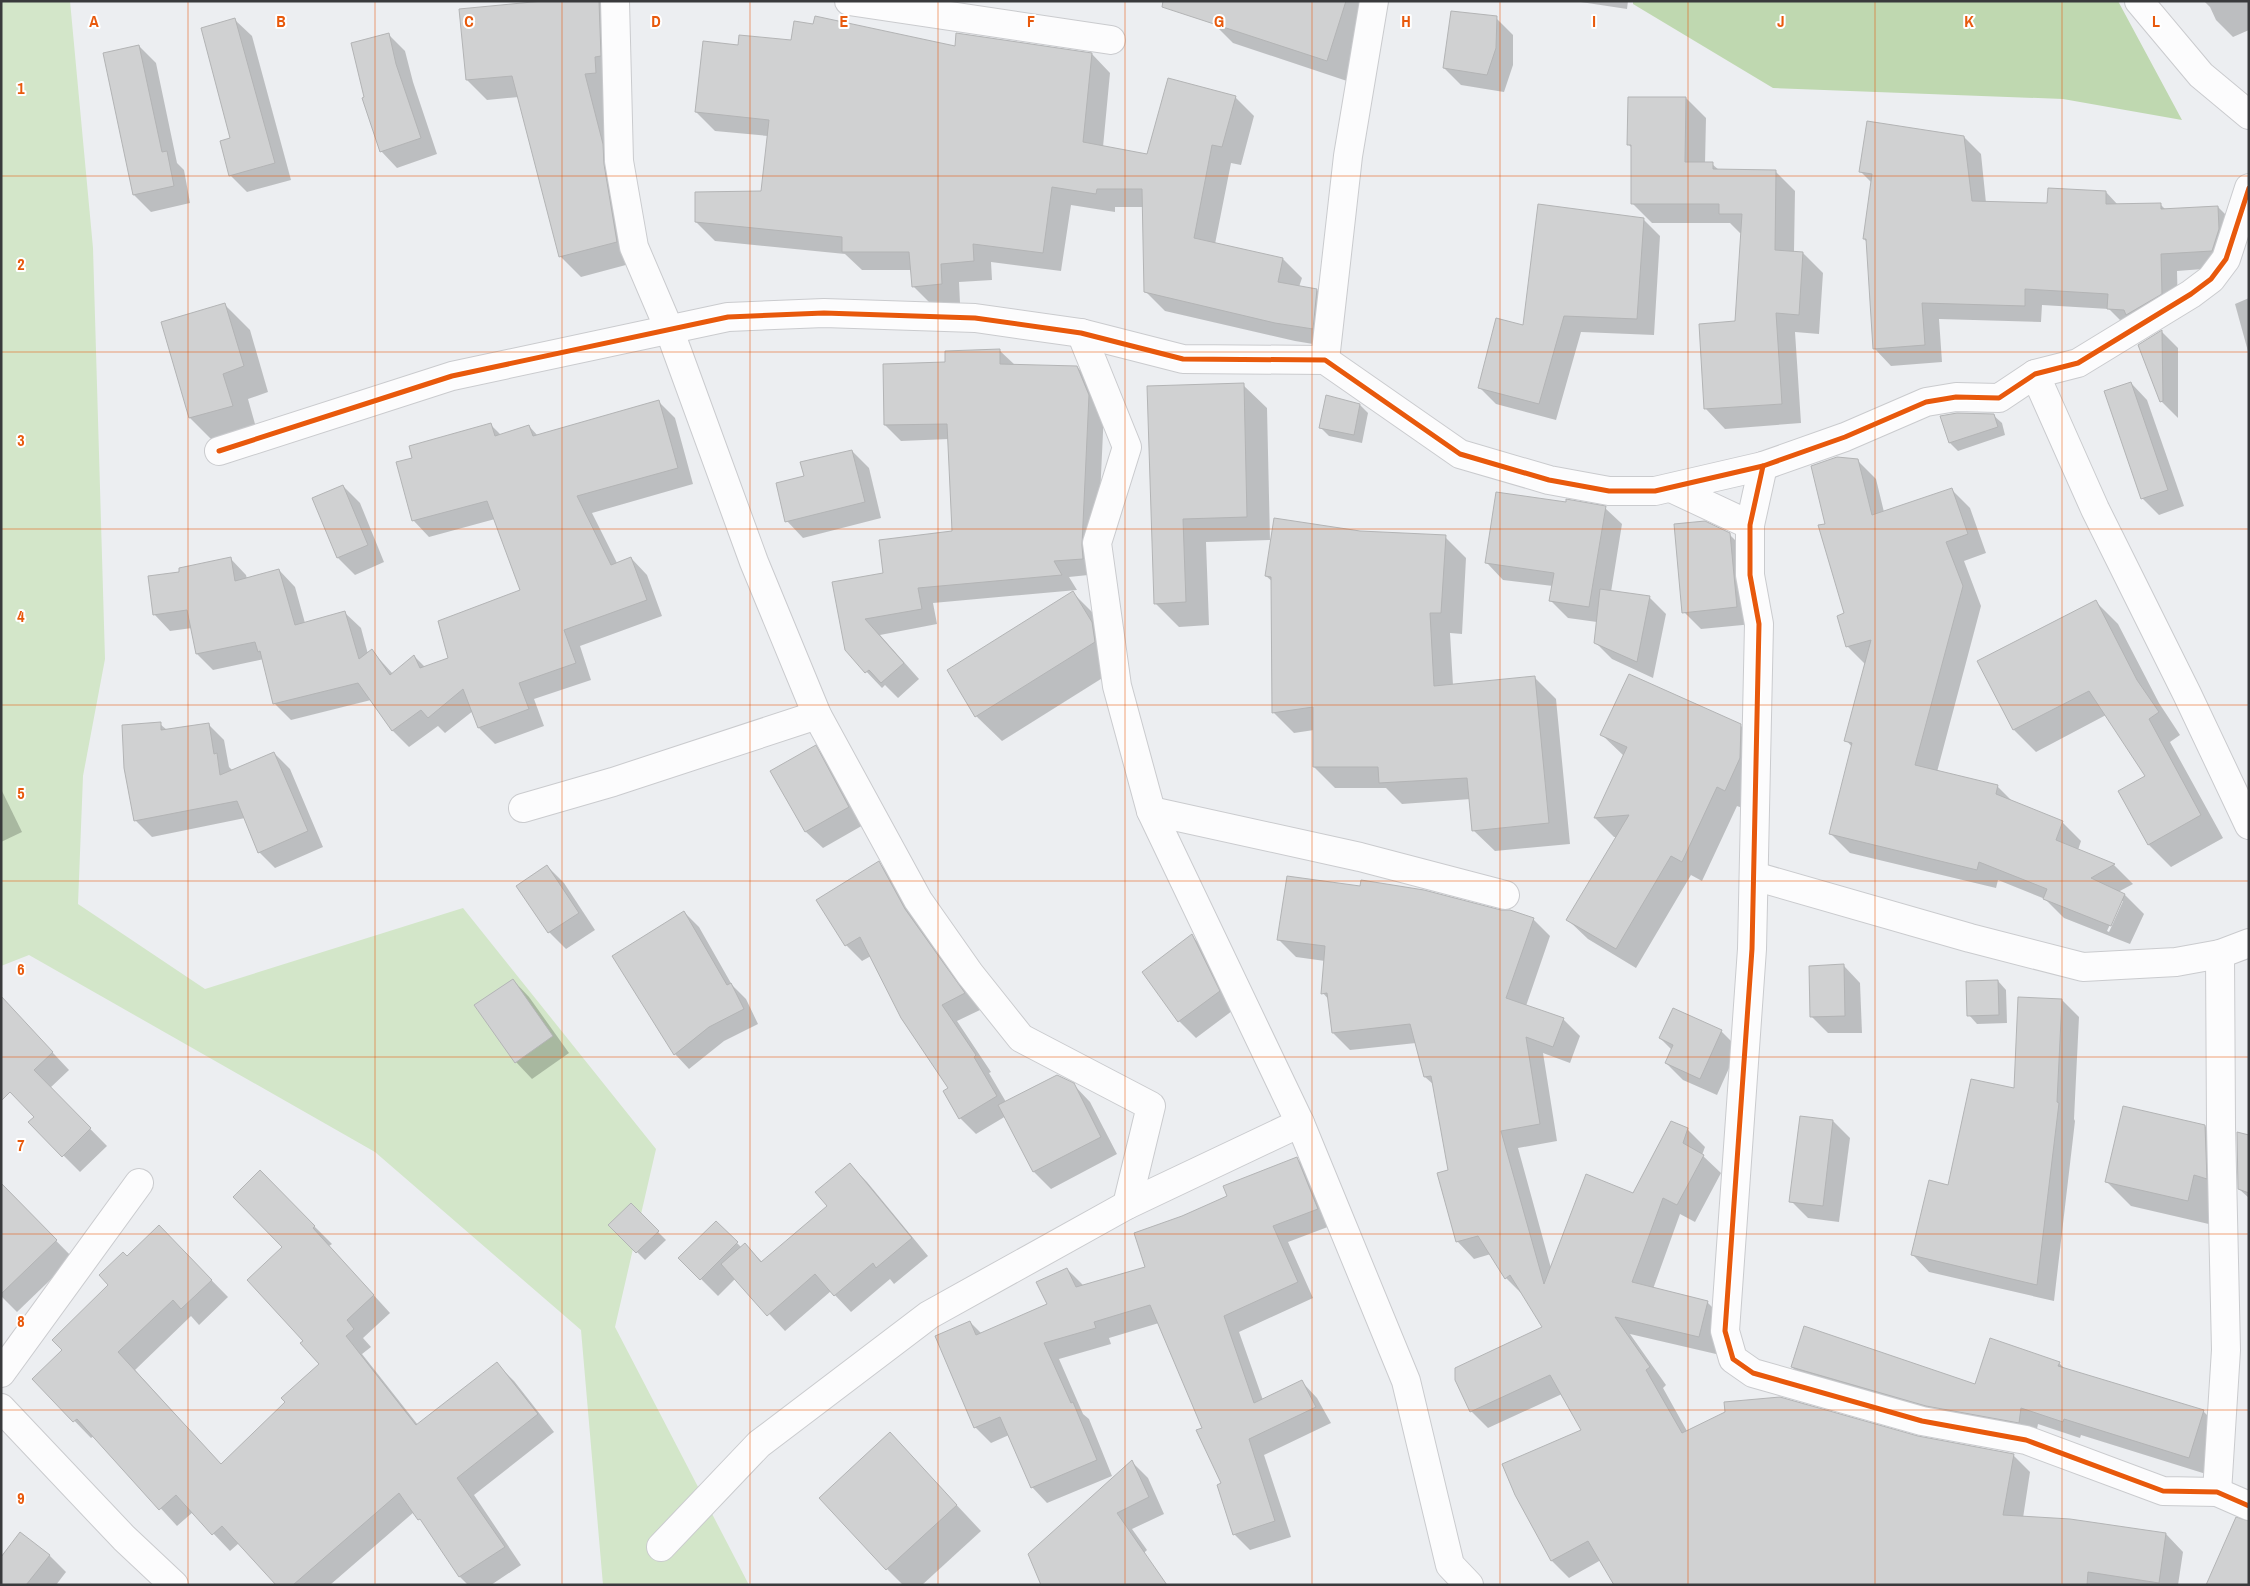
<svg xmlns="http://www.w3.org/2000/svg" width="2250" height="1586" viewBox="0 0 2250 1586" font-family="'Archivo Narrow',sans-serif">
	<style>
		.green { fill: #d3e6c9 }
		.forest { fill: #bfd8b0 }
		.shadow { fill: #0003; fill-rule: evenodd }
		.building { fill: #d0d1d2; stroke: #b3b4b5 }
		.lines { fill: none; stroke-linecap: round; stroke-linejoin: round }
		.street-casing { stroke: #cacbce; stroke-width: 30 }
		.street { stroke: #fcfcfd; stroke-width: 28 }
		.cycleway-casing { stroke: #fff; stroke-width: 8 }
		.cycleway { stroke: #e8590c; stroke-width: 5 }
		.grid { fill: none; stroke: #e8590c; stroke-width: 1; stroke-opacity: 0.55 }
		.grid-label { font-size: 16px; text-anchor: middle; font-weight: bold; fill: #e8590c; stroke: #fff; stroke-width: 4; stroke-linejoin: round; paint-order: stroke }
	</style>
	<rect width="100%" height="100%" fill="#eceef1"/>
	<path class="green" d="M1,1H70L93,248L105,659L83,776L78,904L205,989L463,908L656,1149L615,1327L749,1585H603L581,1330L375,1152L29,955L1,966Z"/>
	<path class="forest" d="M1633,1H2118L2182,120L2063,99L1773,88L1633,4Z"/>
	<g class="shadow">
		<path d="M552,1H609L637,262L581,277L561,257L519,97L487,100L467,80Z"/>
		<path d="M1220,1H1373L1347,81L1233,43L1213,23Z"/>
		<path d="M1574,1H1628L1627,9Z"/>
		<path d="M2204,1H2249V30L2233,37L2216,20L2210,7Z"/>
		<path d="M1496,18L1513,35V65L1504,92L1461,85L1444,68Z"/>
		<path d="M235,20L252,36L291,180L247,192L230,175Z"/>
		<path d="M388,34L405,51L413,82L437,154L397,168L381,151L366,98Z"/>
		<path d="M792,42L1092,54L1110,73L1103,147L1148,155L1235,97L1254,116L1241,165L1231,163L1215,244L1283,259L1302,278L1299,287L1317,290L1336,309L1331,347L1295,341L1165,311L1146,292L1143,207H1115V212L1071,205L1061,271L991,262L992,280L959,282L960,303L932,305L913,286L912,270H862L845,254L715,241L696,222L763,192L768,136L715,131L696,112L739,47Z"/>
		<path d="M139,46L156,63L177,163L184,170L190,203L151,212L134,195L104,54Z"/>
		<path d="M1686,98L1706,118L1705,164H1712L1719,170L1775,171L1795,191L1794,252L1803,253L1823,273L1819,334L1795,332L1801,423L1725,429L1706,409L1736,322L1742,233H1740L1730,223H1652L1632,203L1633,149L1628,144Z"/>
		<path d="M1964,137L1981,154L1986,203L2048,205L2106,192L2118,205L2160,204L2166,210L2218,207L2235,224L2229,267L2177,271L2178,310L2125,325L2109,309L2042,305L2041,322L1939,319L1942,362L1891,366L1875,349L1867,242L1864,239L1872,183L1861,172Z"/>
		<path d="M1643,219L1660,236L1654,335L1581,332L1556,420L1496,404L1479,387L1524,326Z"/>
		<path d="M2249,298V355L2235,304Z"/>
		<path d="M225,305L250,330L268,392L248,399L257,431L215,443L190,418Z"/>
		<path d="M2162,332L2178,348V418L2161,401Z"/>
		<path d="M999,350L1015,365L1077,367L1093,383L1104,411L1097,561L1098,574L1069,577L1077,590L933,603L937,624L880,635L919,679L898,698L885,685L882,688L846,650L884,574L953,532L949,439L901,441L885,425L947,364Z"/>
		<path d="M2131,383L2147,400L2184,506L2159,515L2142,498Z"/>
		<path d="M1243,385L1267,408L1270,540L1206,542L1209,625L1179,627L1155,603L1148,388Z"/>
		<path d="M659,402L675,418L693,484L592,513L617,563L631,558L647,575L662,616L580,646L591,680L534,699L544,726L495,744L479,728L473,711L445,733L438,726L409,747L393,731L371,700L291,720L274,703L264,659L213,670L197,654L192,628L170,631L154,614L181,573L230,558L246,575L247,579L279,570L295,587L305,623L344,612L361,628L368,654L372,651L393,674L414,656L425,667L450,659L522,590L495,519L429,537L413,520V459L491,425L502,436L529,426L538,436Z"/>
		<path d="M1360,405L1368,413L1362,443L1329,436L1320,427Z"/>
		<path d="M1993,415L2002,423L2005,435L1958,451L1950,443L1941,417Z"/>
		<path d="M852,451L869,468L881,518L803,538L787,521L805,477Z"/>
		<path d="M1857,460L1876,479L1884,512L1951,489L1970,508L1986,553L1964,561L1981,606L1937,772L1997,786L2014,803L2062,822L2081,841L2078,850L2114,865L2133,884L2118,892L2125,895L2144,914L2130,944L2064,918L2045,899L1998,880L1996,888L1850,853L1831,834L1852,747L1846,740L1866,665L1847,646L1845,614L1826,525ZM2121,901H2123L2109,932L2107,931Z"/>
		<path d="M343,486L360,503L384,562L355,575L338,558L314,499Z"/>
		<path d="M1567,504L1605,508L1622,524L1611,592L1649,597L1666,614L1653,678L1612,659L1595,642L1597,622L1568,618L1551,601L1553,586L1503,580L1487,563Z"/>
		<path d="M1360,532L1445,537L1466,558L1462,634L1450,633L1453,685L1535,678L1556,699L1570,844L1495,851L1473,830L1471,799L1402,804L1386,788H1335L1314,767V730L1294,733L1273,712V582L1266,576Z"/>
		<path d="M1729,534L1746,551L1753,624L1701,629L1684,612Z"/>
		<path d="M1073,593L1098,618L1120,667L1002,741L976,716Z"/>
		<path d="M2096,602L2118,624L2159,703L2180,735L2170,742L2223,838L2171,867L2149,845L2120,792L2147,777L2106,715L2036,752L2014,730L1979,662Z"/>
		<path d="M160,724L167,730L208,724L224,740L229,767L233,771L274,753L290,769L323,847L275,868L259,852L245,818L152,837L136,821L126,767Z"/>
		<path d="M1740,725L1760,745L1745,809L1737,806L1702,881L1691,875L1636,968L1588,939L1568,920L1617,837H1614L1595,818L1624,756L1601,734Z"/>
		<path d="M815,747L832,763L865,824L823,848L806,832L772,771Z"/>
		<path d="M1,789L22,832L1,842Z"/>
		<path d="M878,862L894,878L921,926L980,1010L957,1021L991,1072L989,1073L1006,1102L1073,1084L1090,1102L1117,1154L1051,1189L1034,1172L1006,1116L976,1134L960,1118L949,1088L871,956L862,961L846,945Z"/>
		<path d="M547,866L564,883L595,930L566,949L549,932Z"/>
		<path d="M684,912L699,927L732,985L746,999L758,1024L724,1041L689,1069L675,1054Z"/>
		<path d="M1533,919L1550,936L1526,1006L1563,1019L1580,1036L1570,1063L1543,1053L1557,1141L1518,1148L1551,1268L1633,1194L1671,1122L1688,1130L1705,1147L1702,1155L1721,1173L1695,1222L1680,1214L1653,1289L1707,1302L1724,1319L1716,1354L1630,1334L1666,1385L1663,1388L1687,1431L1918,1437L2013,1455L2030,1472L2023,1518L2166,1534L2183,1552L2178,1585H1615L1601,1560L1569,1578L1552,1561L1583,1430L1562,1394L1488,1428L1471,1411L1544,1328L1523,1295L1506,1278L1491,1254L1474,1259L1457,1241L1450,1171L1434,1085L1425,1077L1416,1043L1350,1050L1333,1033L1329,1000L1323,993L1325,961L1296,957L1279,940Z"/>
		<path d="M1192,936L1208,953L1236,1008L1196,1038L1179,1021Z"/>
		<path d="M1844,966L1860,983L1862,1033H1828L1812,1017Z"/>
		<path d="M513,980L529,997L569,1053L532,1079L516,1062Z"/>
		<path d="M1998,981L2006,990L2007,1023L1977,1024L1969,1015Z"/>
		<path d="M2062,1000L2079,1017L2074,1119L2075,1121L2054,1301L1929,1272L1913,1255L2015,1090Z"/>
		<path d="M9,1006L69,1070L50,1088L107,1146L80,1172L30,1122L35,1117Z"/>
		<path d="M1673,1010L1722,1032L1738,1048L1717,1095L1683,1080L1666,1063L1672,1050L1660,1038Z"/>
		<path d="M1833,1121L1850,1138L1839,1222L1808,1218L1791,1201Z"/>
		<path d="M2205,1126L2230,1151L2213,1225L2131,1206L2106,1181Z"/>
		<path d="M2249,1136V1198L2239,1189Z"/>
		<path d="M1297,1159L1313,1174L1333,1225L1288,1242L1313,1298L1239,1332L1263,1400L1302,1382L1317,1398L1331,1423L1264,1455L1291,1537L1250,1550L1234,1534L1223,1484L1203,1428L1159,1323L1109,1338L1111,1344L1059,1359L1083,1414L1089,1419L1112,1476L1047,1503L1032,1487L1009,1435L991,1443L975,1427L970,1322L982,1334L1048,1305L1067,1269L1083,1285L1147,1268L1182,1218L1229,1196Z"/>
		<path d="M850,1165L867,1182L928,1256L894,1284L890,1279L851,1312L831,1291L785,1331L736,1278L718,1296L680,1258L716,1222L741,1247L745,1244L762,1262L828,1206Z"/>
		<path d="M260,1172L332,1244L329,1246L390,1313L363,1338L371,1347L362,1354L418,1425L497,1364L514,1381L554,1432L474,1495L521,1565L491,1585H468L460,1577L429,1529L414,1512L330,1585H278L239,1543L230,1551L193,1512L177,1526L94,1436L91,1438L34,1379L64,1350L110,1285L127,1258L176,1244L228,1297L199,1325L191,1316L135,1370L221,1465L286,1402L321,1365L304,1341L284,1247Z"/>
		<path d="M1,1203L27,1211L73,1258L17,1312L1,1296Z"/>
		<path d="M631,1205L666,1240L645,1260L610,1225Z"/>
		<path d="M2059,1363L2066,1370L2203,1411L2220,1428L2206,1474L2081,1435L2080,1438L2038,1424L2035,1439L1809,1384L1792,1367L1976,1386Z"/>
		<path d="M890,1434L981,1531L922,1585H903L887,1569Z"/>
		<path d="M1132,1462L1148,1478L1164,1514L1132,1529L1147,1550L1122,1574L1042,1585Z"/>
		<path d="M1,1555H49L66,1572L56,1585H1Z"/>
	</g>
	<g class="building">
		<path d="M543,1H599L601,56L595,57L596,73L585,74L603,144L604,164L617,242L559,257L512,76L466,80L459,9Z"/>
		<path d="M1163,1H1346L1327,61L1162,7Z"/>
		<path d="M1451,11L1497,16L1496,48L1487,75L1443,68Z"/>
		<path d="M815,16L955,46L956,33L1092,53L1083,142L1147,154L1168,78L1236,96L1222,147L1212,145L1194,238L1283,258L1278,282L1317,289L1313,329L1275,323L1144,292L1142,189H1097L1096,194L1052,187L1043,253L973,244L974,261L941,264L942,284L912,287L909,252H842V237L695,222V192L761,191L769,120L695,112L703,41L738,45L739,35L791,40L794,21L813,24Z"/>
		<path d="M235,18L275,163L229,176L220,141L230,138L201,28Z"/>
		<path d="M389,33L396,64L421,138L380,152L362,98L364,97L351,43Z"/>
		<path d="M139,45L162,152L167,151L174,186L133,195L103,53Z"/>
		<path d="M1628,97H1686L1685,162H1713V169L1776,170L1775,250L1803,252L1799,315L1776,313L1782,404L1704,409L1699,324L1735,321L1742,214H1719V204H1631V145H1627Z"/>
		<path d="M1867,121L1964,136L1972,201L2047,203L2048,188L2106,191V204L2161,203V209L2218,206L2219,229L2212,251L2161,254L2162,294L2126,315L2124,310L2107,309L2108,294L2025,289V306L1922,303L1925,345L1873,349L1866,239H1863L1872,174L1859,172Z"/>
		<path d="M1538,204L1644,218L1637,319L1564,316L1539,404L1478,388L1496,318L1523,325Z"/>
		<path d="M225,303L244,366L223,374L233,406L189,418L161,322Z"/>
		<path d="M2162,330L2163,401L2160,402L2138,345Z"/>
		<path d="M1000,349V364L1077,366L1089,395L1082,545L1083,559L1054,561L1062,575L918,588L922,609L865,619L904,663L881,683L869,670L865,673L845,650L832,582L883,573L879,540L952,531L947,424L884,425L883,364L945,362V351Z"/>
		<path d="M2131,382L2168,490L2141,499L2104,391Z"/>
		<path d="M1244,383L1247,517L1183,519L1186,602L1154,604L1147,386Z"/>
		<path d="M1326,395L1360,404L1354,435L1319,428Z"/>
		<path d="M659,400L678,468L577,496L611,565L631,557L647,600L564,630L576,663L519,683L529,709L478,728L463,689L428,718L421,710L392,731L358,683L273,704L260,651L258,652L255,642L196,654L187,610L153,615L148,576L179,572V568L231,557L235,581L279,569L295,625L345,611L359,659L372,649L390,675L414,655L420,668L448,658L438,621L520,590L487,501L412,521L396,462L412,458L409,446L491,423L495,436L529,425L533,436Z"/>
		<path d="M1957,413L1994,414L1998,427L1949,443L1940,416Z"/>
		<path d="M852,450L865,502L785,522L776,483L804,476L800,462Z"/>
		<path d="M1837,457L1858,459L1872,515L1952,488L1968,534L1946,542L1963,586L1915,765L1998,785L1996,794L2063,821L2056,840L2115,864L2091,878L2125,894L2111,926L2043,899L2047,889L1979,862L1977,870L1829,834L1852,743L1844,741L1871,640L1846,647L1837,616L1844,613L1818,525L1825,524L1811,466Z"/>
		<path d="M343,485L368,545L337,558L312,498Z"/>
		<path d="M1496,492L1566,502V499L1606,506L1589,607L1549,601L1554,573L1485,563Z"/>
		<path d="M1274,518L1360,531L1446,535L1441,613H1430L1434,686L1535,676L1549,823L1472,831L1467,778L1379,783L1378,767H1313V707L1272,713L1271,577L1265,576Z"/>
		<path d="M1705,521L1730,533L1737,607L1682,613L1674,524Z"/>
		<path d="M1600,589L1650,596L1637,662L1594,643Z"/>
		<path d="M1073,591L1092,622L1095,642L975,717L947,670Z"/>
		<path d="M2096,600L2137,680L2159,712L2149,719L2201,815L2148,845L2118,791L2145,776L2089,691L2013,730L1977,661Z"/>
		<path d="M1629,674L1741,724L1740,758L1725,791L1717,787L1682,862L1671,856L1616,949L1566,920L1629,815L1594,818L1627,747L1600,735Z"/>
		<path d="M161,722V730L209,723L214,754L217,753L220,775L274,752L308,831L258,853L237,801L134,821L124,768L122,725Z"/>
		<path d="M816,745L849,807L805,832L770,771Z"/>
		<path d="M879,861L905,909L965,993L942,1005L976,1055L974,1057L997,1096L959,1119L943,1091L948,1088L901,1018L860,937L845,946L816,900Z"/>
		<path d="M547,865L579,913L548,933L516,886Z"/>
		<path d="M1287,876L1360,886L1361,880L1424,890L1501,910H1510L1534,918L1506,998L1564,1018L1553,1047L1526,1037L1540,1124L1501,1131L1544,1284L1586,1174L1633,1193L1671,1121L1688,1128L1683,1143L1704,1155L1677,1205L1663,1198L1632,1282L1708,1301L1699,1337L1615,1317L1650,1367L1646,1370L1682,1433L1725,1412L1724,1402L1780,1397L1918,1436L2014,1454L2003,1515L2070,1519L2166,1533L2159,1583L2088,1572L2087,1585H1614L1588,1541L1551,1561L1515,1495L1502,1464L1581,1430L1550,1375L1470,1412L1455,1380V1368L1542,1327L1510,1275L1505,1279L1478,1236L1456,1242L1437,1173L1448,1170L1431,1076L1424,1077L1410,1024L1332,1033L1327,993L1321,994L1325,946L1277,940Z"/>
		<path d="M684,911L727,985L731,983L744,1009L709,1027L674,1055L612,956Z"/>
		<path d="M1192,934L1220,991L1178,1022L1142,972Z"/>
		<path d="M1844,964L1845,1016L1810,1017L1809,966Z"/>
		<path d="M513,979L553,1036L515,1063L474,1005Z"/>
		<path d="M1998,980L1999,1015L1967,1016L1966,981Z"/>
		<path d="M1,996L53,1052L34,1070L91,1128L62,1157L28,1122L34,1117L10,1092L1,1101Z"/>
		<path d="M2018,997L2062,999L2057,1102L2059,1103L2037,1285L1911,1255L1929,1180L1948,1185L1971,1079L2014,1088Z"/>
		<path d="M1673,1008L1722,1030L1700,1079L1665,1063L1673,1045L1659,1038Z"/>
		<path d="M1057,1075L1074,1083L1101,1137L1033,1172L998,1105Z"/>
		<path d="M2123,1106L2205,1125L2207,1179L2194,1175L2188,1201L2105,1182Z"/>
		<path d="M1800,1116L1833,1120L1823,1206L1789,1202Z"/>
		<path d="M2237,1132L2249,1135V1193L2238,1189Z"/>
		<path d="M1297,1157L1318,1209L1273,1226L1298,1282L1224,1316L1254,1403L1302,1380L1316,1407L1249,1439L1275,1521L1233,1535L1217,1485L1221,1483L1196,1430L1202,1428L1150,1305L1094,1322L1096,1328L1044,1343L1071,1403L1073,1402L1097,1460L1031,1488L1000,1417L974,1428L935,1336L970,1321L976,1335L1047,1304L1036,1282L1067,1268L1076,1287L1145,1267L1134,1233L1182,1216L1227,1196L1223,1186Z"/>
		<path d="M850,1163L912,1238L876,1268L873,1263L834,1296L815,1274L767,1316L721,1264L745,1243L761,1262L827,1206L815,1192Z"/>
		<path d="M260,1170L315,1226L313,1228L374,1295L347,1320L354,1329L346,1336L416,1425L497,1362L538,1414L457,1478L505,1547L459,1577L420,1519L418,1520L399,1493L293,1585H276L222,1526L212,1535L176,1495L159,1510L77,1419L73,1422L32,1379L62,1350L52,1340L108,1285L99,1275L123,1252L127,1256L159,1225L212,1280L181,1309L173,1300L118,1352L221,1464L285,1402L281,1398L319,1364L300,1343L303,1341L247,1280L282,1247L233,1197Z"/>
		<path d="M1,1183L57,1240L1,1294Z"/>
		<path d="M631,1203L659,1231L636,1253L608,1225Z"/>
		<path d="M716,1221L738,1242L700,1280L678,1258Z"/>
		<path d="M1804,1326L1975,1384L1990,1338L2060,1362L2058,1366L2204,1410L2189,1458L2064,1419L2063,1422L2021,1408L2019,1423L1926,1406L1791,1367Z"/>
		<path d="M890,1432L957,1505L886,1570L819,1498Z"/>
		<path d="M1132,1460L1149,1497L1117,1513L1167,1585H1041L1028,1554Z"/>
		<path d="M2236,1517L2249,1521V1585H2206Z"/>
		<path d="M20,1532L50,1555L26,1585H1V1557Z"/>
	</g>
	<g class="lines">
		<g class="street-casing">
			<g id="street">
				<path d="M615,1L619,161L634,247L669,329L754,562L817,715L918,900L970,974L1021,1038L1151,1106L1127,1205"/>
				<path d="M849,1L1111,40"/>
				<path d="M2139,1L2201,75L2249,115"/>
				<path d="M1081,333L1127,447L1097,543L1117,686L1151,811L1300,1123L1406,1381L1450,1565L1469,1585"/>
				<path d="M1325,360L1348,156L1374,1"/>
				<path d="M2035,374L2095,509L2187,694L2249,825"/>
				<path d="M219,451L452,376L728,317L824,313L975,318L1081,333L1183,359L1325,360L1460,454L1549,480L1609,491H1655L1763,466L1845,437L1926,402L1956,397L1999,398L2035,374L2078,363L2191,294L2211,279L2226,259L2249,188"/>
				<path d="M1763,466L1750,525V575L1759,624L1752,949L1725,1331L1733,1359L1753,1373L1922,1421L2026,1440L2163,1491L2217,1492L2249,1506"/>
				<path d="M1671,488L1750,525"/>
				<path d="M523,808L613,782L817,715"/>
				<path d="M1151,811L1360,857L1505,895"/>
				<path d="M1754,876L1970,938L2083,967L2176,962L2220,954L2249,943"/>
				<path d="M1,1373L139,1183"/>
				<path d="M1,1408L124,1538L174,1585"/>
				<path d="M2217,1492L2226,1350L2221,1127L2220,954"/>
				<path d="M661,1547L759,1444L929,1315L1127,1205L1300,1123"/>
			</g>
		</g>
		<use href="#street" class="street"/>
		<g class="cycleway-casing">
			<g id="cycleway">
				<path d="M219,451L452,376L728,317L824,313L975,318L1081,333L1183,359L1325,360L1460,454L1549,480L1609,491H1655L1763,466L1845,437L1926,402L1956,397L1999,398L2035,374L2078,363L2191,294L2211,279L2226,259L2249,188"/>
				<path d="M1763,466L1750,525V575L1759,624L1752,949L1725,1331L1733,1359L1753,1373L1922,1421L2026,1440L2163,1491L2217,1492L2249,1506"/>
			</g>
		</g>
		<use href="#cycleway" class="cycleway"/>
	</g>
	<path class="grid" d="M188,1V1585M375,1V1585M562,1V1585M750,1V1585M938,1V1585M1125,1V1585M1312,1V1585M1500,1V1585M1688,1V1585M1875,1V1585M2062,1V1585M1,176H2249M1,352H2249M1,529H2249M1,705H2249M1,881H2249M1,1057H2249M1,1234H2249M1,1410H2249"/>
	<g class="grid-label">
		<text x="94" y="27">A</text>
		<text x="281" y="27">B</text>
		<text x="469" y="27">C</text>
		<text x="656" y="27">D</text>
		<text x="844" y="27">E</text>
		<text x="1031" y="27">F</text>
		<text x="1219" y="27">G</text>
		<text x="1406" y="27">H</text>
		<text x="1594" y="27">I</text>
		<text x="1781" y="27">J</text>
		<text x="1969" y="27">K</text>
		<text x="2156" y="27">L</text>
		<text x="21" y="94">1</text>
		<text x="21" y="270">2</text>
		<text x="21" y="446">3</text>
		<text x="21" y="622">4</text>
		<text x="21" y="799">5</text>
		<text x="21" y="975">6</text>
		<text x="21" y="1151">7</text>
		<text x="21" y="1327">8</text>
		<text x="21" y="1504">9</text>
	</g>
	<rect width="2250" height="1586" fill="none" stroke="#393a3c" stroke-width="5"/>
</svg>
